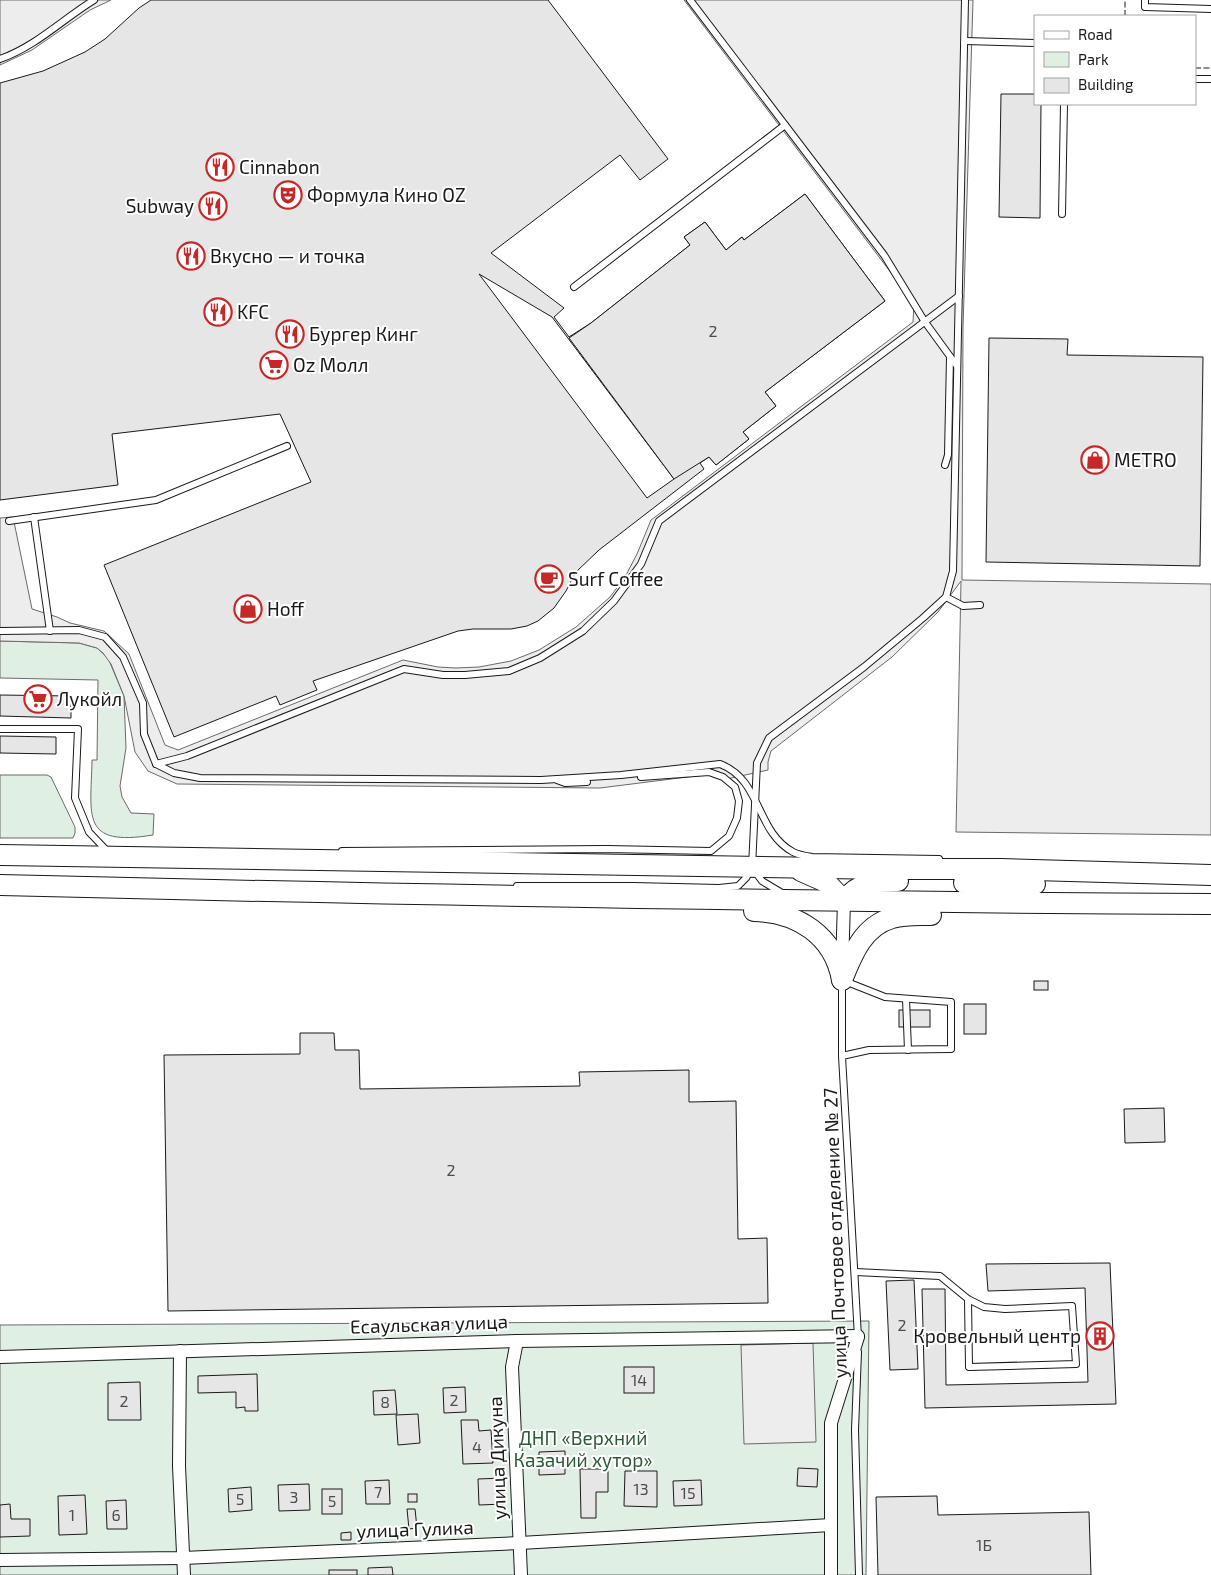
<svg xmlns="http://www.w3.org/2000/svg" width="1211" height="1575" viewBox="0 0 1211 1575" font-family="'Exo 2',sans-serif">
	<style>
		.green { fill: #e0efe3; stroke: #6a6a6a }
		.parking { fill: #ededed; stroke: #6a6a6a }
		.building { fill: #e6e6e6; stroke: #1a1a1a; fill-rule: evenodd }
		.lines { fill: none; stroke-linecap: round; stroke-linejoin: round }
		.lane-casing { stroke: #1a1a1a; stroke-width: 8 }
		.street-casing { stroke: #1a1a1a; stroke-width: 14 }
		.primary-casing { stroke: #1a1a1a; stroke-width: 22 }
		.lane { stroke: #fff; stroke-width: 6 }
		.street { stroke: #fff; stroke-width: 12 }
		.primary { stroke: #fff; stroke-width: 20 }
		.fence { stroke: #1a1a1a; stroke-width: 1; stroke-dasharray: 6 2.5; stroke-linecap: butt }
		.labels { text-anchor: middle; stroke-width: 4; stroke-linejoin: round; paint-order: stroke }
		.number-label { font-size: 16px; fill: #4d4d4d }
		.poi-label { font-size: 19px; fill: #1a1a1a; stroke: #fff; text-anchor: start }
		.street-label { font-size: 19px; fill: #1a1a1a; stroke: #fff }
		.park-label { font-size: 19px; fill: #2b5a34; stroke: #fff }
	</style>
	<rect width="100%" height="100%" fill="#fff"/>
	<g class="green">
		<path d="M0,641L79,643L97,648L108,658L124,696L126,748L120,786L122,797L131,813L154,814L153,835C80,847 91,816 92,760H97L98,680L0,678Z"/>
		<path d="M0,775H47L51,777L75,827V833L73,838H0Z"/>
		<path d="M869,1321L866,1575H0V1325Z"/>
	</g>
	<g class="parking">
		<path d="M0,0H111L90,10L32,50L0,65Z"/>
		<path d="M684,0H973L963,328L962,580L1211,584V835L956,832L961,581L938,612L892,657L771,751L768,762V770L727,779L711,774L600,788L177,784L148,771L135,752L124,696L111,664L103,653L97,648L79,643L0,641V518L13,517L32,609L57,617L70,623L104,631L129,654L165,745L178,750L403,660L438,667L456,668L479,667L511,661L539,650L576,627L610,597L625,577L637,554L651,520L913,322L914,303Z"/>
		<path d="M813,1343L816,1442L744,1444L741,1345Z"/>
	</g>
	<g class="building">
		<path d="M151,0H548L668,159L640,180L620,155L491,253L564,308L554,317L569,337L591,323L690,245L684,237L705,222L726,250L742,237L744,240L805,194L885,301L765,392L776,406L743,432L749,439L716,465L709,457L700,463L704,469L599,550L576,572L566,591L554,608L538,621L527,626L511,629H473L458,631L313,681L317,690L280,705L276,696L174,737L104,565L311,482L280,414L112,434L118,485L0,500V83L43,71L85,52L105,39L139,8ZM479,274L552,317L674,479L647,498Z"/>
		<path d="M1001,94H1035V104H1041L1040,218L999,217Z"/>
		<path d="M805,194L885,301L765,392L776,406L743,432L749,439L716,465L709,457L674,479L569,338L591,323L690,245L684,237L705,222L726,250L742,237L744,240Z"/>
		<path d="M989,338L1068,339L1067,355L1203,357L1200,566L986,562Z"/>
		<path d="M0,695L71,696V718L0,716Z"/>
		<path d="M0,736L56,737V754L0,753Z"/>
		<rect x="1034" y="981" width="14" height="9"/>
		<rect x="964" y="1004" width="22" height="30"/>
		<rect x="899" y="1010" width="31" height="17"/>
		<path d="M300,1033H334L335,1050H359L360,1089L580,1086L579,1072L689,1070V1102L736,1101L738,1239L767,1238L768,1303L168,1311L164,1055L300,1054Z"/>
		<path d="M1164,1108L1165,1142L1125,1143L1124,1109Z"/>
		<path d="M1110,1263L1116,1404L925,1408L922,1289H945L946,1385L1088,1382L1085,1288L988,1291L986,1264Z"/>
		<path d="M914,1280L918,1369L890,1370L886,1281Z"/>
		<rect x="624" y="1367" width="30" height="26"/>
		<path d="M257,1374L258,1411H245V1407L236,1408V1392L198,1393V1376Z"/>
		<path d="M140,1382L141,1420H108V1383Z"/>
		<path d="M465,1387L466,1412L444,1413L443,1388Z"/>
		<path d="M395,1390L397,1414L374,1415L373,1391Z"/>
		<path d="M418,1414L420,1443L398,1445L396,1415Z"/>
		<path d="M461,1420H478L479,1431L491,1430L493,1463L463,1464Z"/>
		<path d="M565,1451V1474L539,1475V1452Z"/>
		<path d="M798,1468L818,1469L817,1487L797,1486Z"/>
		<path d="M580,1469H608V1492H596V1518H581Z"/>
		<path d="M625,1471H657V1507L624,1506Z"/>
		<path d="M503,1478L504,1504L479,1505L478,1479Z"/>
		<path d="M389,1480L390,1504H366L365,1481Z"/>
		<path d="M701,1480L702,1505L674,1506L673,1481Z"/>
		<path d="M309,1484L310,1510L279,1511L278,1485Z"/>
		<path d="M251,1487L252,1510L229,1512L228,1489Z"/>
		<rect x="322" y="1489" width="20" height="25"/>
		<rect x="408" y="1494" width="9" height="8"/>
		<path d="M85,1495L87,1534L59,1535L58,1496Z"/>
		<path d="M937,1496L938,1515L1089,1512L1091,1575H878L876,1497Z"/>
		<path d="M126,1500L127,1529H107L106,1501Z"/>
		<path d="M10,1504L11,1519H30V1536L0,1537V1505Z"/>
		<path d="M407,1509H415L417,1528L409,1529Z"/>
		<path d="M351,1532V1540H341V1533Z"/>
		<path d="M392,1567L393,1575H368V1568Z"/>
		<rect x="329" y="1570" width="28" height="5"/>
	</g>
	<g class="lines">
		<g class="lane-casing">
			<g id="lane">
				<path d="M690,0L884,255L925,322L957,366"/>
				<path d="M1145,0V7L1211,9"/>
				<path d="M965,41L1035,43"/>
				<path d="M0,59C35,47 63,19 94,0"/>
				<path d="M1195,79H1211"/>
				<path d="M1062,214L1064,104"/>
				<path d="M574,287L785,125"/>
				<path d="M945,465L948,455L950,357"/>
				<path d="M34,517L50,631"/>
				<path d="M9,521L156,500L287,446"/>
				<path d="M946,597L963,606L980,605"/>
				<path d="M0,631L79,630L105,637L123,657L143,703L144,734L156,764L174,773L200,778L541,780L621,775L720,764C762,780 755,831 793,852C799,855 806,856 812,857L939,859"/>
				<path d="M0,729H78L75,798L89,832L109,853"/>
				<path d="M156,764L187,756L404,669L443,675H465L509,671L540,658L583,631L614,601L641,564L659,521L959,296"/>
				<path d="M557,780L565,783L587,782"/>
				<path d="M342,851L607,849L711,851L729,836L737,818L739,801L735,787L723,777L709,772L641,777"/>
				<path d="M754,870L762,881L782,893"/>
				<path d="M517,886H633L719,888L738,886L746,878L752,867L757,763L769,738L864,667L923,618L946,597L953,571L965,0"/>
				<path d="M906,999L908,1050"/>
				<path d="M842,1056L869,1050L951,1049V1002L885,997L842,980V1056L858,1337"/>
				<path d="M855,1272L940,1276L968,1299L984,1307L1005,1309L1072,1306L1076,1364L969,1367L968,1299"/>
				<path d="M858,1352L855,1430L859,1575"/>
			</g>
		</g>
		<g class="street-casing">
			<g id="street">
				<path d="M842,968L844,901"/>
				<path d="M517,1341L512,1367L521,1575"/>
				<path d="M180,1351L179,1466L184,1575"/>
				<path d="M0,1357L517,1341L858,1336"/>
				<path d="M0,1560L183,1558L520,1543L831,1525"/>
				<path d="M831,1575V1423L858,1337"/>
			</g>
		</g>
		<g class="primary-casing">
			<g id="primary">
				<path d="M0,855L888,869H1000L1211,875"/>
				<path d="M801,871L826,882L844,901"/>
				<path d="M964,883L1035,884"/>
				<path d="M0,885C404,895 807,902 1211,904"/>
				<path d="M844,901C858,882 875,881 898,881"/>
				<path d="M754,911C797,912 834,935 842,980"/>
				<path d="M842,980C852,955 863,926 892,918C905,914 919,915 931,915"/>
			</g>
		</g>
		<use href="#lane" class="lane"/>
		<use href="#street" class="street"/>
		<use href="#primary" class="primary"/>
		<g class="fence">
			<path d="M1125,16V0"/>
			<path d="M1195,68H1211"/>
		</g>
	</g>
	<defs>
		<g id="restaurant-ring" transform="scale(1.4375)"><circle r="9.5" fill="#fff" stroke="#c62828" stroke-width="1.5"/><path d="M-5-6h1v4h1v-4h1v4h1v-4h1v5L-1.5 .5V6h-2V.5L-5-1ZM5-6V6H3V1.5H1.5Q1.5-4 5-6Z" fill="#c62828"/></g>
		<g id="theatre-ring" transform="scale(1.4375)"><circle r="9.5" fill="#fff" stroke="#c62828" stroke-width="1.5"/><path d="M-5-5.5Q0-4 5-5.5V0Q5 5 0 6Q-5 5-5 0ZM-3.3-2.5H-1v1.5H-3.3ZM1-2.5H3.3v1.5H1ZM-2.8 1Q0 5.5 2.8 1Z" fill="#c62828"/></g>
		<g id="supermarket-ring" transform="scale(1.4375)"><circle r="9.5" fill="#fff" stroke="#c62828" stroke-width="1.5"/><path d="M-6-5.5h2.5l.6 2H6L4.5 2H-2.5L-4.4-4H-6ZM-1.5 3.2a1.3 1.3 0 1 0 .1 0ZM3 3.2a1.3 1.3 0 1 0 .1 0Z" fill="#c62828"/></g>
		<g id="shop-ring" transform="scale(1.4375)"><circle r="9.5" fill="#fff" stroke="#c62828" stroke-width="1.5"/><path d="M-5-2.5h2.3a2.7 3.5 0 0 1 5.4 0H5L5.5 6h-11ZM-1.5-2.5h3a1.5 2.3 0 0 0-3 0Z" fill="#c62828"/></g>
		<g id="cafe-ring" transform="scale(1.4375)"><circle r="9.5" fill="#fff" stroke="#c62828" stroke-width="1.5"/><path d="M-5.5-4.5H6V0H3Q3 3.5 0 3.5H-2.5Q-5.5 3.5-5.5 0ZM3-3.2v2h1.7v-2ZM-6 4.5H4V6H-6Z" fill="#c62828"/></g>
		<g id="building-ring" transform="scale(1.4375)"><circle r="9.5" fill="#fff" stroke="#c62828" stroke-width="1.5"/><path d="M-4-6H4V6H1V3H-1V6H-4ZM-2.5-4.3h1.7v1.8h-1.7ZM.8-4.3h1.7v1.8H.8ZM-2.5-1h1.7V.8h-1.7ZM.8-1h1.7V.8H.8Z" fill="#c62828"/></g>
	</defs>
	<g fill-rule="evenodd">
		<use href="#restaurant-ring" x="220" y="167"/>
		<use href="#theatre-ring" x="288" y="195"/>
		<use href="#restaurant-ring" x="213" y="206"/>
		<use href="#restaurant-ring" x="191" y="256"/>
		<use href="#restaurant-ring" x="218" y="312"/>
		<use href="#restaurant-ring" x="290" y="334"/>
		<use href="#supermarket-ring" x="274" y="365"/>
		<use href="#shop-ring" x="1095" y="460"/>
		<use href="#cafe-ring" x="549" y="579"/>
		<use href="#shop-ring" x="248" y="609"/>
		<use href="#supermarket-ring" x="38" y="699"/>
		<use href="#building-ring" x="1100" y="1336"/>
	</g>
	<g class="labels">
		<g class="number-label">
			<text x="713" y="337">2</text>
			<text x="451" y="1176">2</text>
			<text x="902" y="1331">2</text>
			<text x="639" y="1386">14</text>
			<text x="454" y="1406">2</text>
			<text x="124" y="1407">2</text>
			<text x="385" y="1408">8</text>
			<text x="477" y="1453">4</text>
			<text x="641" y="1495">13</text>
			<text x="378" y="1498">7</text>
			<text x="688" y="1499">15</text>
			<text x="294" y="1503">3</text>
			<text x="240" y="1505">5</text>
			<text x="332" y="1507">5</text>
			<text x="72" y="1521">1</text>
			<text x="116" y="1521">6</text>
			<text x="984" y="1551">1Б</text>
		</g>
		<g class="poi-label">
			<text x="239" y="174">Cinnabon</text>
			<text x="307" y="202">Формула Кино OZ</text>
			<text x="194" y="213" text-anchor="end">Subway</text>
			<text x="210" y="263">Вкусно — и точка</text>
			<text x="237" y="319">KFC</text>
			<text x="309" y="341">Бургер Кинг</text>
			<text x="293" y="372">Oz Молл</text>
			<text x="1114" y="467">METRO</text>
			<text x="568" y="586">Surf Coffee</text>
			<text x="267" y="616">Hoff</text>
			<text x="57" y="706">Лукойл</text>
			<text x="1081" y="1343" text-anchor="end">Кровельный центр</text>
		</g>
		<g class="street-label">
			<text transform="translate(835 1233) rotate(-92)" y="7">улица Почтовое отделение № 27</text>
			<text transform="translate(429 1324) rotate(-2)" y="7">Есаульская улица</text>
			<text transform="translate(497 1458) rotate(-92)" y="7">улица Дикуна</text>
			<text transform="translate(415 1529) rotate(-2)" y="7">улица Гулика</text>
		</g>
		<g class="park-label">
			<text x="583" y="1445">ДНП «Верхний<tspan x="583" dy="22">Казачий хутор»</tspan></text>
		</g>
	</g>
	<rect x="1034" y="15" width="162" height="90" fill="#ffffff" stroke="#a3a3a3"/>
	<rect x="1044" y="31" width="25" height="8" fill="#ffffff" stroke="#a3a3a3"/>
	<text x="1078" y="40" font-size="15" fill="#1a1a1a">Road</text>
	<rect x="1044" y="52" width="25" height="15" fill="#e0efe3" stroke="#a3a3a3"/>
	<text x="1078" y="65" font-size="15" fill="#1a1a1a">Park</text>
	<rect x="1044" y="78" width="25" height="15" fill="#e6e6e6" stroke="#a3a3a3"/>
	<text x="1078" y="90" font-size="15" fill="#1a1a1a">Building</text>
</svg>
